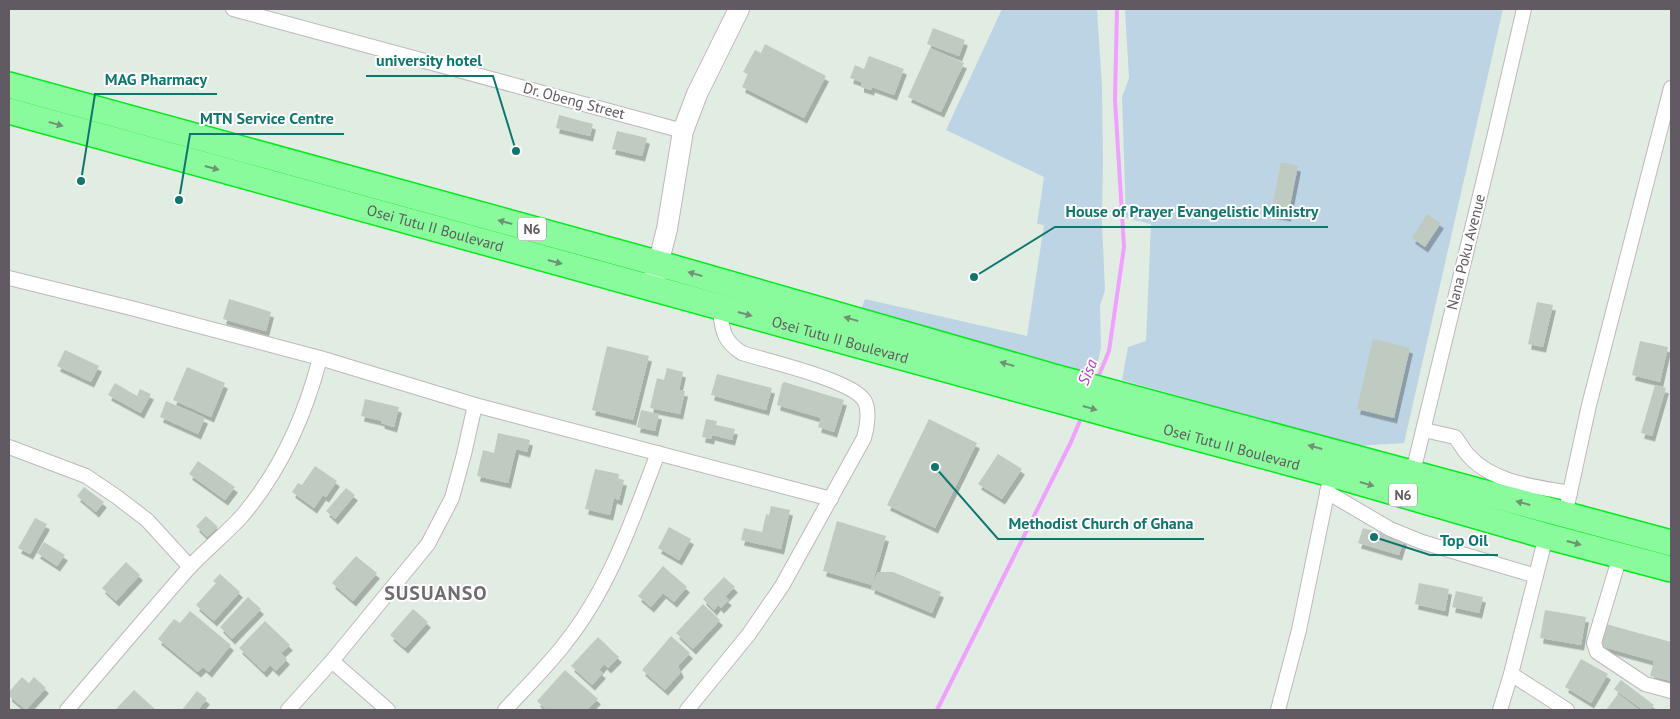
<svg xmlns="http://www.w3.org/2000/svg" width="1680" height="719" viewBox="0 0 1680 719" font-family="'PT Sans',sans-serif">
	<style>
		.green { fill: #bdd4e4 }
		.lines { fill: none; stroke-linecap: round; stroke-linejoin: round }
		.stream { stroke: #f0a0fe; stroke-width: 4 }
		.building { fill: #bfcac1; filter: url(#shadow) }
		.street-casing { stroke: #beb7bd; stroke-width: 16 }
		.secondary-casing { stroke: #c0b7bf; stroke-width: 22 }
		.highway-casing { stroke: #03ea1c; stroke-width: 28 }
		.street { stroke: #fff; stroke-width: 14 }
		.secondary { stroke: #fff; stroke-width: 20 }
		.highway { stroke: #8afb9c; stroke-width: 25 }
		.oneway { fill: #709276 }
		.labels { text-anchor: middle; stroke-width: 4; stroke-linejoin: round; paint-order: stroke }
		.shield { fill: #fff; stroke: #918c91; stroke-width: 1 }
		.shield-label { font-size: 14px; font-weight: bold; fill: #625a62 }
		.street-label { font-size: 15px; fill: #625a62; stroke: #fff }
		.water-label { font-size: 16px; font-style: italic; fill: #b843c0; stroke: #fff }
		.district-label { font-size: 20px; font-weight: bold; letter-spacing: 1px; fill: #736b74; stroke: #fff }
		.leader { fill: none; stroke: #0f766e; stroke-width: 2 }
		.callout-dot { fill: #0f766e; stroke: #fff; stroke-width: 2 }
		.callout-label { font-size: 16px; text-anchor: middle; font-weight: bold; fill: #0f766e; stroke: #fff; stroke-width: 4; stroke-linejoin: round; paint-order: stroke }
	</style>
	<defs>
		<filter id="shadow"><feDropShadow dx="3" dy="5.5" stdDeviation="0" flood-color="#0004"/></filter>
	</defs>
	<rect width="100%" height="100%" fill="#e1ede3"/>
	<g class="green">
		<path d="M1002,9H1097L1102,87L1103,159L1102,222L1105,290L1100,306L1101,347L1097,366L1088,372L861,310L865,299L1027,336L1044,225L1037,224L1044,177L946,130Z"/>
		<path d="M1125,9H1503L1404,443L1356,446L1122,380L1128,347L1146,341L1151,224L1126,218L1122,97L1129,78Z"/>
	</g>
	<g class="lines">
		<g class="stream">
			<path d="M1097,380L1109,351L1124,247L1115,100L1117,9"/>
			<path d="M937,710L1071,442L1082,416"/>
		</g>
	</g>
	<g class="building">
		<path d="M933,28L965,40L959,56L927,44Z"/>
		<path d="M765,44L826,76L804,118L742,87L748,74L743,72L755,50L761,53Z"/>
		<path d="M930,48L964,63L941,112L908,97Z"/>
		<path d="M869,56L904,69L894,95L872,87L871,90L861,87V82L850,78L855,65L864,69Z"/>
		<path d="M559,115L593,124L590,136L556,128Z"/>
		<path d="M617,131L647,138L642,156L612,149Z"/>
		<path d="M1281,162L1298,166L1288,216L1271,213Z"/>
		<path d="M1427,214L1441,223L1425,247L1412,238Z"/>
		<path d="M229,299L271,312L266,331L223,319Z"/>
		<path d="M1537,302L1553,305L1543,347L1528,344Z"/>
		<path d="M1373,339L1410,348L1394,418L1357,409Z"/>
		<path d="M1640,341L1668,347L1660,382L1632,375Z"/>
		<path d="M607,346L649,356L633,420L592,410Z"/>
		<path d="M65,350L99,366L91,382L57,366Z"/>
		<path d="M187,367L225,383L211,417L173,400Z"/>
		<path d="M667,368L683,372L679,390L685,391L680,414L650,408L657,378L664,380Z"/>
		<path d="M717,374L772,388L766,410L711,395Z"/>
		<path d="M784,382L844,400L834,432L818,427L821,418L777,405L782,384Z"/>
		<path d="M115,383L137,396L140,389L151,394L141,413L108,395Z"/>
		<path d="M1655,385L1666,388L1652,436L1641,433Z"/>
		<path d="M365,399L399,407L394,427L381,423L382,421L361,416Z"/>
		<path d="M166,401L205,418L198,434L160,417Z"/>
		<path d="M641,410L659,414L655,431L637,427Z"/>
		<path d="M706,419L717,421L716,425L735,429L732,440L712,435L711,439L702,437Z"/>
		<path d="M929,419L977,443L935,528L887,505Z"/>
		<path d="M498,433L530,440L527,452L516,449L508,483L477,476L483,450L494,453Z"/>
		<path d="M998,454L1022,469L1002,499L978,484Z"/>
		<path d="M198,461L235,487L225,500L189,474Z"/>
		<path d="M315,466L337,481L326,497L323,495L314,508L292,492L298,483L302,485Z"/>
		<path d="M595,469L619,474L618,479L624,480L619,500L614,498L610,515L585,509Z"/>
		<path d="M84,487L104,502L96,512L77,496Z"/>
		<path d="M346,488L355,495L335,519L326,511Z"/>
		<path d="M771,506L790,510L781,549L741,540L744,528L762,532L766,514L769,515Z"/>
		<path d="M206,516L218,527L207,537L196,526Z"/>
		<path d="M35,518L47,524L30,554L18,548Z"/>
		<path d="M837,521L886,536L872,585L823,571Z"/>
		<path d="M669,527L691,539L679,560L658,548Z"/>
		<path d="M1363,528L1404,539L1399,555L1358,543Z"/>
		<path d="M44,542L65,555L57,566L37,553Z"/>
		<path d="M356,556L377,573L353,601L332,583Z"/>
		<path d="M126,562L140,575L116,601L102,588Z"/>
		<path d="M663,566L687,587L674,602L663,593L651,607L638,596Z"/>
		<path d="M878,572H893L941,592L932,613L871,588Z"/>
		<path d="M220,574L240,592L214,621L196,605L216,583L213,581Z"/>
		<path d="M724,577L735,587L725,597L729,600L721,608L718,605L714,610L703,599Z"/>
		<path d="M1419,583L1449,589L1445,611L1415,604Z"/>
		<path d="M1456,591L1483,597L1479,613L1452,607Z"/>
		<path d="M248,597L261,609L232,639L220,627Z"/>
		<path d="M703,604L720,620L693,649L676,633Z"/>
		<path d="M413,609L428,622L405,648L390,635Z"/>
		<path d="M1545,610L1586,617L1581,645L1540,638Z"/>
		<path d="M190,611L231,645L209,672L203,667L198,672L158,639L174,619L180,623Z"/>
		<path d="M265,621L290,645L281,653L287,659L276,671L270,665L264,672L239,648Z"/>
		<path d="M1606,624L1671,642V681L1650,676L1654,661L1600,646Z"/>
		<path d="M671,636L690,653L678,666L681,672L665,690L642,670Z"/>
		<path d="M598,637L619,657L608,668L604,664L599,670L603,673L592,685L571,666Z"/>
		<path d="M1581,659L1608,674L1591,703L1565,687Z"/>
		<path d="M565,670L598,699L587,710H547L537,701Z"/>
		<path d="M22,677L29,683L34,677L46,688L26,710L9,696V692Z"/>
		<path d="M1621,680L1654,705L1650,710H1643L1614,689Z"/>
		<path d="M134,690L156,710H115Z"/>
		<path d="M197,691L207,699L198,710H182Z"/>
		<path d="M1618,694L1639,710H1606Z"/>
	</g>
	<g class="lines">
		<g class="street-casing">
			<g id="street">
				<path d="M233,9L683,131"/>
				<path d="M9,278L131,308L320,358L475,405L831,499"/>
				<path d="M1424,430L1455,437C1460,443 1464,451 1469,456C1493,483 1537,487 1570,493"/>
				<path d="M9,447L86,476L117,497L147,520L190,567"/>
				<path d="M1411,480L1494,138L1524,9"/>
				<path d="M1327,492L1390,529L1422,542L1536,576"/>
				<path d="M1565,515L1589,405L1671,88"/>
				<path d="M1620,556L1596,636L1594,643L1597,652L1645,684L1671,691"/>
				<path d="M332,661L388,710"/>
				<path d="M1511,674L1567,710"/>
				<path d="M67,710C107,663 147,616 188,569C205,550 225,535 242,516C281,470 305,416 320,358"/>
				<path d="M288,710L332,661L428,544L452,498L464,454L475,405"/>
				<path d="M505,710C525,688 548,666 566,642C610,587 633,518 658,453"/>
				<path d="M687,710L749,634L782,586L864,438C867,428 870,409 864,400C851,380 767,361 742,353C721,339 723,329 719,307"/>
				<path d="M1278,710L1299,630L1331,474"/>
				<path d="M1500,710L1511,674L1546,536"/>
			</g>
		</g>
		<g class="secondary-casing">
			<path id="secondary" d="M652,288L667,229L683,131L697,94L739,9"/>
		</g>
		<g class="highway-casing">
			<g id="highway">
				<path d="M9,85L660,264L1054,377L1671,543"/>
				<path id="s1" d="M9,111L1134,421L1331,474L1546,536L1671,569"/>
			</g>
		</g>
		<use href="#street" class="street"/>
		<use href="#secondary" class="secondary"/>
		<use href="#highway" class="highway"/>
	</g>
	<defs><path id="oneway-solid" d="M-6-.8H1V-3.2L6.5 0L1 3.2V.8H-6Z" transform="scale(1.25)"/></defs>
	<g class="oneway">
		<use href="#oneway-solid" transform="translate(56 124) rotate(16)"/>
		<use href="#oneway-solid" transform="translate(212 168) rotate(15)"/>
		<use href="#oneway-solid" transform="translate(505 222) rotate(-165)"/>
		<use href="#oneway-solid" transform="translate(555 262) rotate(15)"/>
		<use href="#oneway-solid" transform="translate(695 274) rotate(-164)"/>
		<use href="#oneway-solid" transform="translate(745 314) rotate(15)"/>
		<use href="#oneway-solid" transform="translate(851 319) rotate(-164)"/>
		<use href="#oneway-solid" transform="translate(1007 364) rotate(-164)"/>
		<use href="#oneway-solid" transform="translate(1090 408) rotate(16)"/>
		<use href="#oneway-solid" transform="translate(1315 447) rotate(-165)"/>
		<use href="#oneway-solid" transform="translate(1367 484) rotate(16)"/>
		<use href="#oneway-solid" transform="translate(1523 503) rotate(-165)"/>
		<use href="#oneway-solid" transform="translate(1574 543) rotate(15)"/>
	</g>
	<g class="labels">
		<g class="shield">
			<rect x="518" y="217.5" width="28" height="23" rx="4"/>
			<rect x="1389" y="483.5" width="28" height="23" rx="4"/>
		</g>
		<g class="shield-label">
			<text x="532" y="234">N6</text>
			<text x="1403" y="500">N6</text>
		</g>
		<g class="street-label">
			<text transform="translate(574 101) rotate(15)" y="5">Dr. Obeng Street</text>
			<text dy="5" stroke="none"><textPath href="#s1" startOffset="442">Osei Tutu II Boulevard</textPath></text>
			<text transform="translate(1466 252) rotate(-76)" y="5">Nana Poku Avenue</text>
			<text dy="5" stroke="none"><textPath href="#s1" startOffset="862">Osei Tutu II Boulevard</textPath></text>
			<text dy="5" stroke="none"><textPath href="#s1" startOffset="1268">Osei Tutu II Boulevard</textPath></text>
		</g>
		<g class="water-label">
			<text transform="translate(1087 372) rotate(-68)" y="6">Sisa</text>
		</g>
		<g class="district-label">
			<text x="436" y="600">SUSUANSO</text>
		</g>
	</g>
	<path class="leader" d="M516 151L493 76H366M81 181L95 94H217M179 200L190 134H344M974 277L1055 227H1328M935 467L998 539H1204M1374 537L1430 555H1498"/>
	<g class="callout-dot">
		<circle cx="516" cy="151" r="5"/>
		<circle cx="81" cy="181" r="5"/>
		<circle cx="179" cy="200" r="5"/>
		<circle cx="974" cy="277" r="5"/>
		<circle cx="935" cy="467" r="5"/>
		<circle cx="1374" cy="537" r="5"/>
	</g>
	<g class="callout-label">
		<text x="429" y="66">university hotel</text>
		<text x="156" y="85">MAG Pharmacy</text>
		<text x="267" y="124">MTN Service Centre</text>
		<text x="1192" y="217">House of Prayer Evangelistic Ministry</text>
		<text x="1101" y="529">Methodist Church of Ghana</text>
		<text x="1464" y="546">Top Oil</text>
	</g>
	<rect width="1680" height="719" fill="none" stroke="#625a62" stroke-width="20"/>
</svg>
